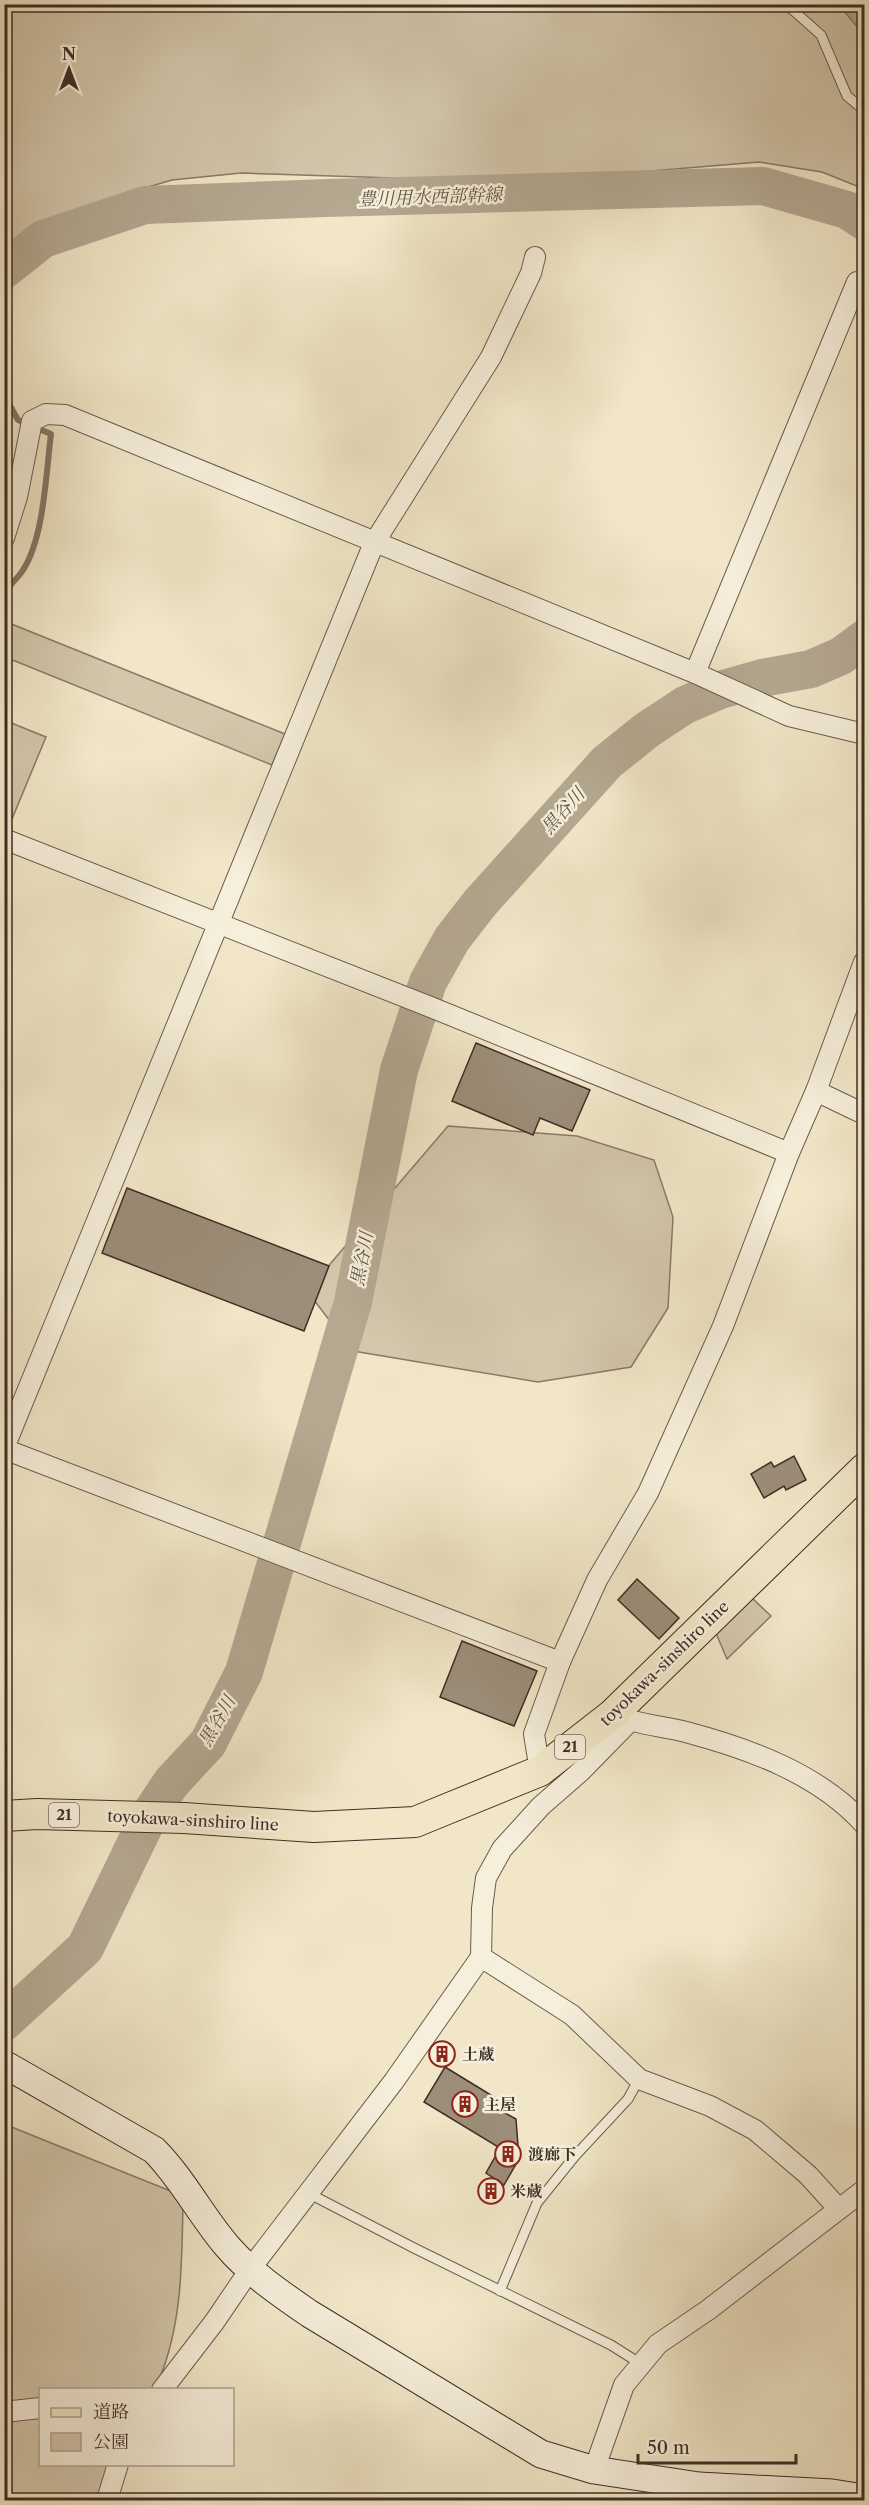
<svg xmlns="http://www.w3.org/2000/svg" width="869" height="2505" viewBox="0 0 869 2505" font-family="'Libre Caslon Text','Noto Serif JP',serif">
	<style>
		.green { fill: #d3c7ac; stroke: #897a68; stroke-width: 1.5 }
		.water { fill: #b4a891; stroke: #857766; stroke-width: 1.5 }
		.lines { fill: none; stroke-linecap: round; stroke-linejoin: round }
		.stream { stroke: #857766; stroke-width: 6 }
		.river { stroke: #b4a891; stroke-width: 38 }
		.building { fill: #9c8e7a; stroke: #3f2d25; stroke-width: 1.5 }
		.lane-casing { stroke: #6c5c4e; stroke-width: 11 }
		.street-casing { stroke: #6c5c4e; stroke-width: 22 }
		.secondary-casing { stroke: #3f2d25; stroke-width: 29 }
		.primary-casing { stroke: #3f2d25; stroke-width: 32 }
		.lane { stroke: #f6efdb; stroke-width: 9 }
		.street { stroke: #f6efdb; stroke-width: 20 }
		.secondary { stroke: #f6efdb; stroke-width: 27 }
		.primary { stroke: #f1e7c8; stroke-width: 30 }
		.labels { text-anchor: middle; stroke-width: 5; stroke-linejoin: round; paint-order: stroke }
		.shield { fill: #f6efdb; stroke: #76675c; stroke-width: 1.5 }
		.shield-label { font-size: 15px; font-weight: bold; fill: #3f2d25 }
		.street-label { font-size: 16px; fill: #3f2d25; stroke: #f6efdb }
		.poi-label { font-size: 16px; font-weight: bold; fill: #3f2d25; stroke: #f6efdb; text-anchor: start }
		.water-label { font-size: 18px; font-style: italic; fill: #625245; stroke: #f6efdb }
	</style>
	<rect width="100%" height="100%" fill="#f1e7c8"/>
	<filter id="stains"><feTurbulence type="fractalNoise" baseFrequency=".00333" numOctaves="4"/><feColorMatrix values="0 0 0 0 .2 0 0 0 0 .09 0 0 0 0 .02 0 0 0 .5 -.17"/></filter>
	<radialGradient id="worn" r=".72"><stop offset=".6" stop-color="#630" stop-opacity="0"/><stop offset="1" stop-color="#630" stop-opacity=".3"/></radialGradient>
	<g class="green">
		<path d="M5,5H864V189L822,172L759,162L519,182L241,173L172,180L111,198L29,234L5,257Z"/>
		<path d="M4,621L285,734L272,765L5,657Z"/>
		<path d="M4,720L46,737L7,831L4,830Z"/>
		<path d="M448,1126L577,1136L654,1160L673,1217L668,1308L631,1367L538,1382L353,1351L307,1291Z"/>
		<path d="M751,1597L771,1616L727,1659L715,1631Z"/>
		<path d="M4,2124L183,2196C182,2262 183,2329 155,2389L40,2390V2464L120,2465L101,2500H5Z"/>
	</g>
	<path class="water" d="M839,5H864V35Z"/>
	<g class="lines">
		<path class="stream" d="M4,395L18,420L51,434C46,473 44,538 23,570C18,578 10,585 4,592"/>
		<g class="river">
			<path d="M4,270L43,239L145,205L326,198L763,186L847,210L864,221"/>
			<path d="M4,2022L85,1948L149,1816L171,1783L208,1743L244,1672L353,1302L399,1070L428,982L452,939L480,903L607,762L647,730L685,705L720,690L762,678L811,669L841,656L864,639"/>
		</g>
	</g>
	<g class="building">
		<path d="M476,1043L590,1090L572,1131L540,1118L533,1135L452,1101Z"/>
		<path d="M127,1188L329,1266L304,1331L102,1253Z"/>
		<path d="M794,1456L806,1480L786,1490L784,1486L764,1498L751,1474L771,1462L774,1467Z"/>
		<path d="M637,1579L679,1618L659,1639L618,1600Z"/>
		<path d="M462,1641L537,1671L514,1726L440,1697Z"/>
		<path d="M445,2067L504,2103L502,2106L508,2109L505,2113L516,2119L519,2159L504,2185L486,2173L500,2148L424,2102Z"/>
	</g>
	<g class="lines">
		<g class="lane-casing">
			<g id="lane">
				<path d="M786,4L821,35L847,96L864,110"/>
				<path d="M308,2193L414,2248L611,2345L641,2364"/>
				<path d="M500,2291L537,2203L575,2156L628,2099L639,2079"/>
			</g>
		</g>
		<g class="street-casing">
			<g id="street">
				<path d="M4,538L17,497L32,421L46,414L65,415L695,673L789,716L864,734"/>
				<path d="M695,673L857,282"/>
				<path d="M4,839L433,1008L789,1153"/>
				<path d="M816,1091L864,1114"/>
				<path d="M4,1448L374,543L491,357L531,273L535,257"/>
				<path d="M4,1449L560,1662"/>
				<path d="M618,1716C639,1725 663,1726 686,1732C750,1749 819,1774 864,1824"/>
				<path d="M540,1771L534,1734L560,1662L597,1580L648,1493L723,1326L789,1153L816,1091L864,962"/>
				<path d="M481,1957L572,2015L639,2079L710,2106L755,2130L808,2175L838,2208"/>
				<path d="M162,2390L215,2321L251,2268L394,2081L481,1957L482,1908L486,1878L502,1849L541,1806L580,1772L630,1721"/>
				<path d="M4,2412L40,2408"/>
				<path d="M594,2470L624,2385L658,2344L708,2310L864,2190"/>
				<path d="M107,2500L118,2464"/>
			</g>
		</g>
		<g class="secondary-casing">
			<path id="secondary" d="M4,2064L154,2150C183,2179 201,2216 227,2246C250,2273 281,2294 310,2314L541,2454L594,2470L699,2486L832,2493L864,2498"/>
		</g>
		<g class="primary-casing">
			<path id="primary" d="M4,1816L37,1814L184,1818L314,1827L415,1822L540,1771L613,1714L864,1469"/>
		</g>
		<use href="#lane" class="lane"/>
		<use href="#street" class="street"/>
		<use href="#secondary" class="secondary"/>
		<use href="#primary" class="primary"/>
	</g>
	<defs>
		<g id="building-ring" transform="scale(1.35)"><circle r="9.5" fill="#f6efdb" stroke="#8f2418" stroke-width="1.5"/><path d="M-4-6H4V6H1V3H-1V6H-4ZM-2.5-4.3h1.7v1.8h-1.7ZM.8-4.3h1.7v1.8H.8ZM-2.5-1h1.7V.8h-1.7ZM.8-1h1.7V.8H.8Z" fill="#8f2418"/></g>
	</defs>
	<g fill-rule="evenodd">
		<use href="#building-ring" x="442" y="2054"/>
		<use href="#building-ring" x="465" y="2104"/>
		<use href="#building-ring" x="508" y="2154"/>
		<use href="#building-ring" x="491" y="2191"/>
	</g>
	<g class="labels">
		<g class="shield">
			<rect x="555" y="1735" width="30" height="24" rx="4.5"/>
			<rect x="49" y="1803" width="30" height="24" rx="4.5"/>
		</g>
		<g class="shield-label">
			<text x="570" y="1752">21</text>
			<text x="64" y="1820">21</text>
		</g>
		<g class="street-label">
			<text transform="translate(664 1663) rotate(-44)" y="6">toyokawa-sinshiro line</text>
			<text transform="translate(193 1820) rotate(3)" y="6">toyokawa-sinshiro line</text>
		</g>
		<g class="poi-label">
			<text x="462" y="2060">土蔵</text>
			<text x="484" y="2110">主屋</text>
			<text x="528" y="2160">渡廊下</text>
			<text x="510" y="2197">米蔵</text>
		</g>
		<g class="water-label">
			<text transform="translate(430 197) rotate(-2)" y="6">豊川用水西部幹線</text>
			<text transform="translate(563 811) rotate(-48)" y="6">黒谷川</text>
			<text transform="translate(362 1259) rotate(-79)" y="6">黒谷川</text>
			<text transform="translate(217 1721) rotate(-60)" y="6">黒谷川</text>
		</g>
	</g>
	<rect width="869" height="2505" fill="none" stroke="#f1e7c8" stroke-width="24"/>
	<rect x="6" y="6" width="857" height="2493" fill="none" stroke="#3f2d25" stroke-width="3"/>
	<rect x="12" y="12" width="845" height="2481" fill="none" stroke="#3f2d25" stroke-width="1.5"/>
	<rect x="39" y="2388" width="195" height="78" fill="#f6efdb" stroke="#ada192" stroke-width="1.5"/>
	<rect x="51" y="2408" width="30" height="9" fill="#f1e7c8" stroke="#ada192" stroke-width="1.5"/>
	<text x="93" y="2418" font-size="18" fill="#3f2d25">道路</text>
	<rect x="51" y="2433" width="30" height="18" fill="#d3c7ac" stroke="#ada192" stroke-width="1.5"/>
	<text x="93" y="2448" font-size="18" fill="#3f2d25">公園</text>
	<g transform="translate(69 69)" stroke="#f6efdb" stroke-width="4.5" paint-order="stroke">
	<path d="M0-4.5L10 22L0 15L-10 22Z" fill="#3f2d25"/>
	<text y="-9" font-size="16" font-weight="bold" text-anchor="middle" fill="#3f2d25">N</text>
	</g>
	<path d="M638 2454v9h158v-9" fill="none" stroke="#3f2d25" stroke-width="3"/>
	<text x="647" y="2454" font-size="18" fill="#3f2d25" stroke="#f6efdb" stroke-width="4.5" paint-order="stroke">50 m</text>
	<rect width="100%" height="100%" filter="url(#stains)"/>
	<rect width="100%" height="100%" fill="url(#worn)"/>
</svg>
